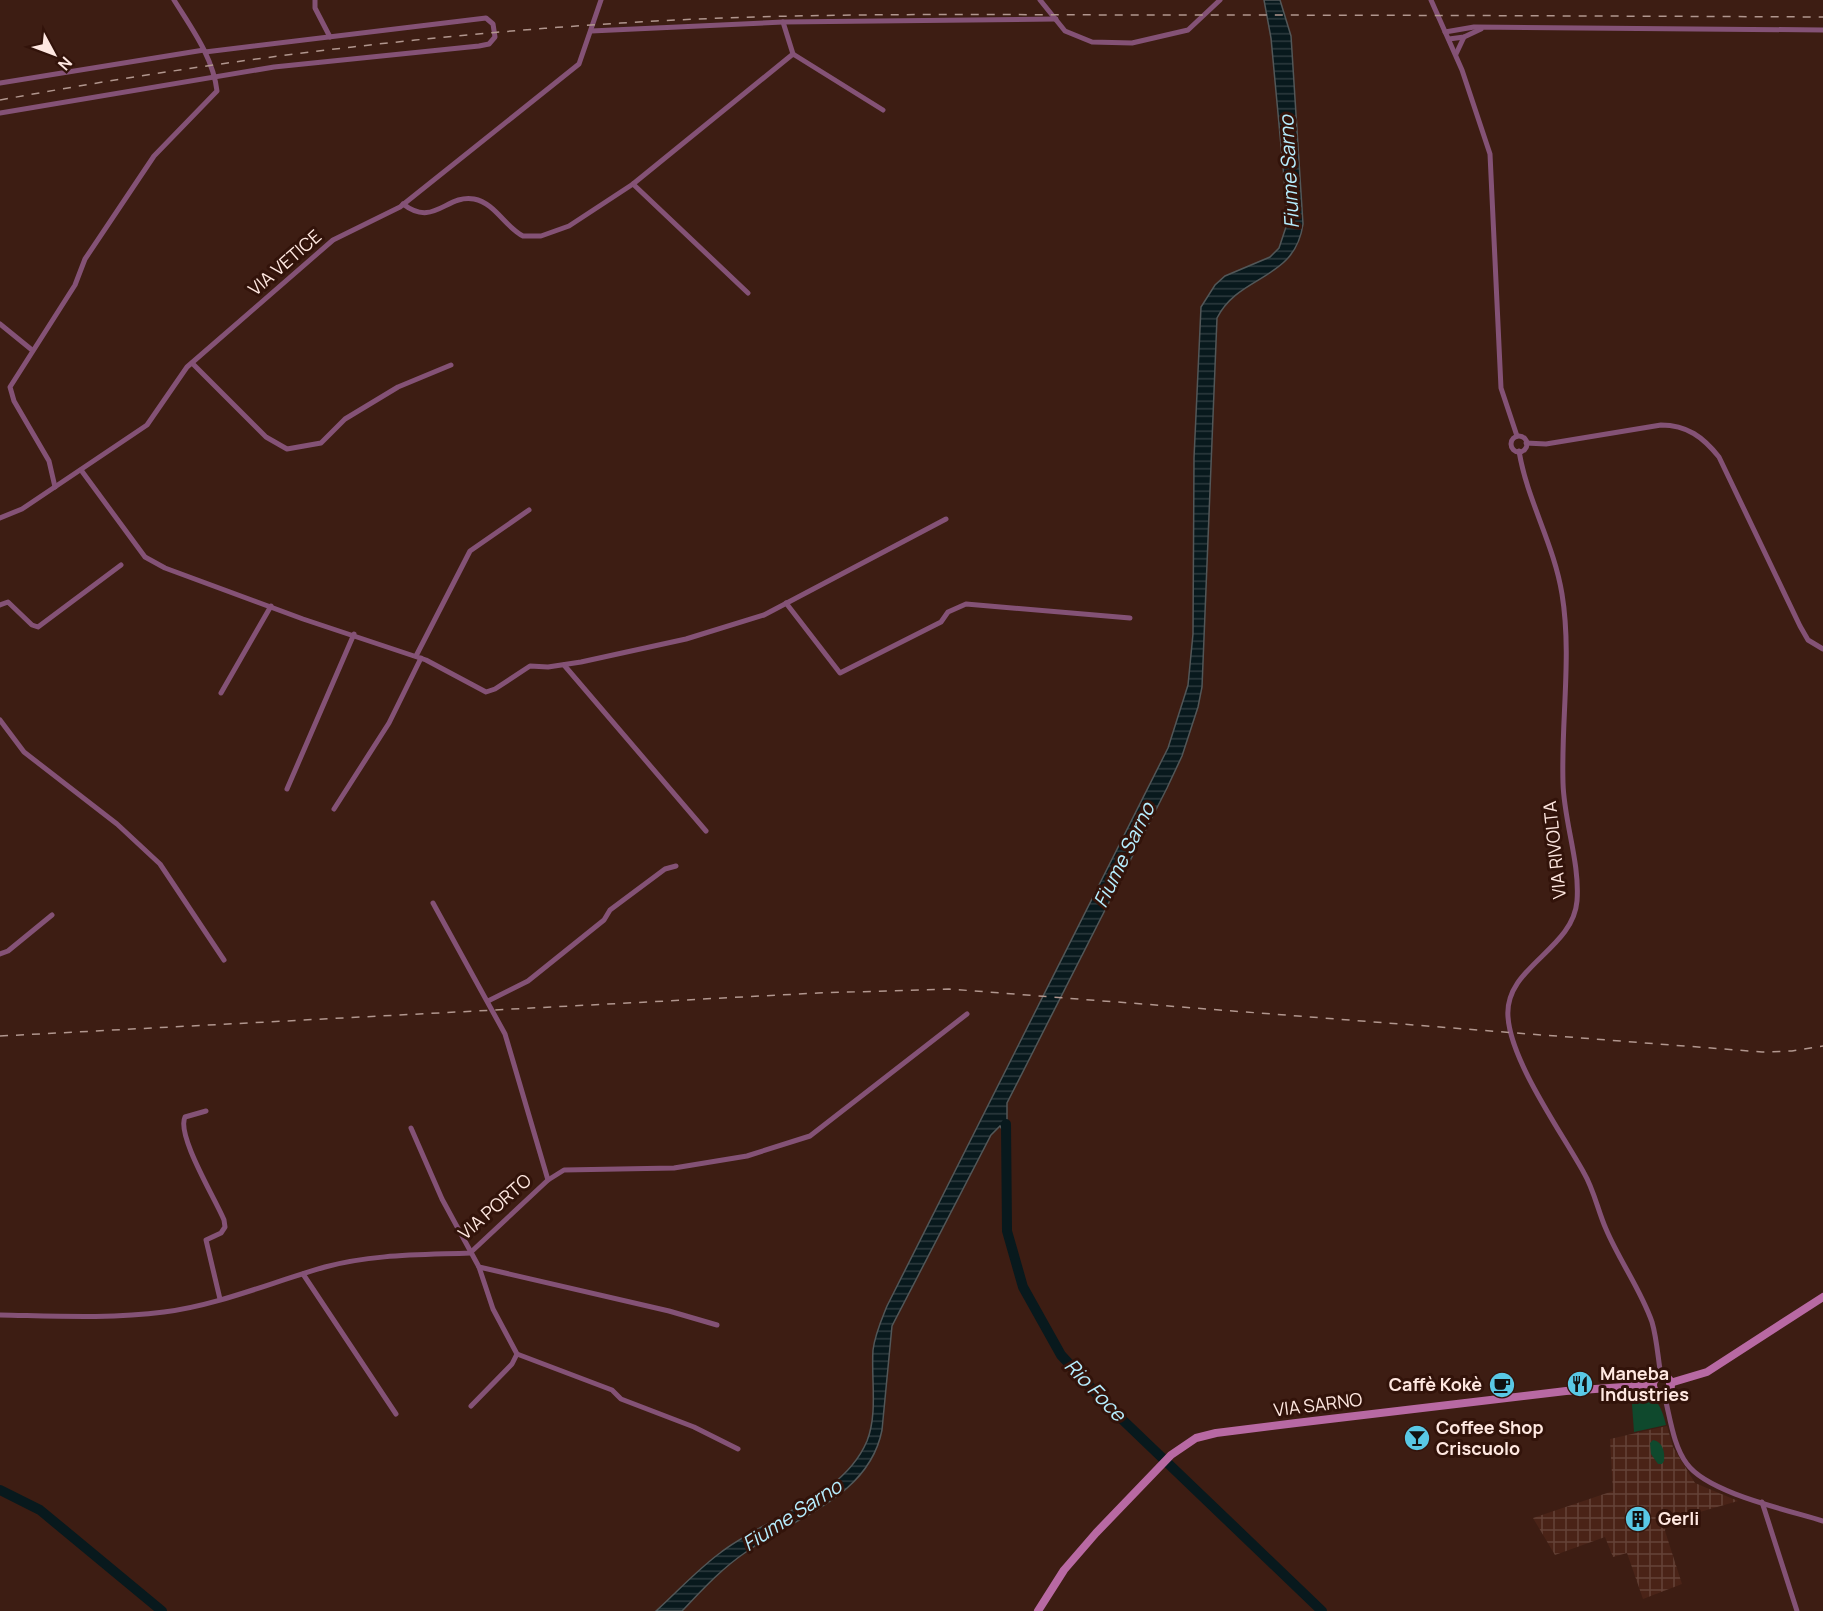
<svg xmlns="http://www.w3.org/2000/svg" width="1823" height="1611" viewBox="0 0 1823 1611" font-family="Manrope,sans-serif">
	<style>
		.industrial { fill: url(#industrial-grid) }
		.green { fill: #0f492d }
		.water { fill: url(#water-rules); stroke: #525758; stroke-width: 1.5 }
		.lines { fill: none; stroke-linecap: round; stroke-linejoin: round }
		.river { stroke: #08191d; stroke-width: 10 }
		.street { stroke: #845276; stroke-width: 5 }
		.secondary { stroke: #b869a3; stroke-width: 8 }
		.rail { stroke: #b1968e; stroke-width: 1.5; stroke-dasharray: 8 8; stroke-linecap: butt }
		.labels { text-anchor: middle; stroke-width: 6; stroke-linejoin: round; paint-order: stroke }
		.street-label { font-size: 18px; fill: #ffe8e1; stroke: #32130a }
		.poi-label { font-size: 18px; font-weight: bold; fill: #ffe8e1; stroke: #32130a; text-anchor: start }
		.water-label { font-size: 20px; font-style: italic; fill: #b6eeff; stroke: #32130a }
	</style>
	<defs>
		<pattern id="industrial-grid" width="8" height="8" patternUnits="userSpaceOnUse" patternTransform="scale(1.5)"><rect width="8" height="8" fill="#4a2317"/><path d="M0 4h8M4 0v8" fill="none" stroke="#654338"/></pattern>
		<pattern id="water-rules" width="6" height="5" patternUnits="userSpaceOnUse" patternTransform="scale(1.5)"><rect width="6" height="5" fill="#08191d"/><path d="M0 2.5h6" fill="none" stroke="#2d3a3e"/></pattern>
	</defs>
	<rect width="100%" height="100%" fill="#3d1d13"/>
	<path class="industrial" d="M1667,1426L1673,1447L1695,1483L1738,1501L1672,1520L1666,1525L1665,1531L1682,1584L1643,1599L1627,1553L1613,1557L1605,1537L1555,1555L1533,1518L1613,1491L1610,1439Z"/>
	<g class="green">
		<path d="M1631,1391C1654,1392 1661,1404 1666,1425L1634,1432Z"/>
		<path d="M1653,1440C1663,1442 1665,1452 1664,1461L1662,1464H1658L1651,1454L1650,1443Z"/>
	</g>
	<path class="water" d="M1264,0H1280L1291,36L1303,224C1295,281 1239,274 1217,318L1202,687L1198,707L1182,756L1167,788L1007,1103V1137L1000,1126L991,1135L892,1326L882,1430C869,1497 795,1517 746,1552C721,1569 702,1590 682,1611H656C677,1592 697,1570 720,1553C766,1517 843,1498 867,1441C878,1413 871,1379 873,1350C875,1334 881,1321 887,1306L1168,748L1188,685L1193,634L1194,458L1201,307L1215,285L1225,276L1270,257L1279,248L1288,221L1271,38Z"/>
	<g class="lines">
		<g class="river">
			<path d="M1006,1124L1007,1231L1023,1287L1061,1355L1105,1403L1322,1611"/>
			<path d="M0,1490L40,1510L162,1611"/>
		</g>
		<g class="street">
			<path d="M315,0V8L330,37"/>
			<path d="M1040,0L1065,31L1092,42L1132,43L1188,30L1220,0"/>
			<path d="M1431,0L1462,70L1490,154L1501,388L1517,436"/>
			<path d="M783,22L793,54"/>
			<path d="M591,31L783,22L1056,19"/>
			<path d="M1445,32L1474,27L1823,30"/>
			<path d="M1449,39L1464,37L1481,29"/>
			<path d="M1456,54L1464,37"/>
			<path d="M0,83L204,50"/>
			<path d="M0,113L274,67L479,46L489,44L495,37L493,24L486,18L205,52"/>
			<path d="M633,184L748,293"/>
			<path d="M403,204C434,228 446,194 474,199C495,203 505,227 523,236H541L569,226L633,184L793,54L883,110"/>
			<path d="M0,324L32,350"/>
			<path d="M192,363L266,437L287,449L321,443L345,419L398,387L451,365"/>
			<circle cx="1519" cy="444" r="8"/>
			<path d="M1526,443L1546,444L1661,425C1687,425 1703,437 1719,457L1800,626L1808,640L1823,649"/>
			<path d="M1519,451C1527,500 1554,544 1562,594C1572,655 1561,720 1563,783C1564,822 1580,862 1577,901C1573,950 1504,967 1508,1017C1511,1062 1562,1133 1584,1173C1594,1190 1598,1211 1606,1229C1619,1260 1641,1290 1652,1322C1657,1339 1658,1359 1661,1376"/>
			<path d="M81,470L145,557L165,568L303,619L426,660L486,692L495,689L530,666L548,667L581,662L686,639L764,615L946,519"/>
			<path d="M55,487L49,461L14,401L10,387L75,285L85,259L154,156L217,91C213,57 192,29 174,0"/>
			<path d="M0,518L22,509L147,425L187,367L333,240L400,207L579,64L601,0"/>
			<path d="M786,603L840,673L941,622L948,612L966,604L1130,618"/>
			<path d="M0,605L8,602L32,625L38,627L121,565"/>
			<path d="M416,656L470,551L529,510"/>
			<path d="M564,665L706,831"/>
			<path d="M221,693L271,606"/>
			<path d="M0,720L24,752L117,824L160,864L224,960"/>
			<path d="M287,789L354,634"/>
			<path d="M334,809L389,723L421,658"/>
			<path d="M433,903L505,1034L548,1180"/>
			<path d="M0,954L8,951L52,915"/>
			<path d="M488,1001L528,981L604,920L610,910L665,869L676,866"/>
			<path d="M206,1111L185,1117C176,1135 216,1200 224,1220L225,1227L221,1233L206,1240L220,1299"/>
			<path d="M411,1128L442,1199L479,1267L669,1311L717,1325"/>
			<path d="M479,1267L493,1309L517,1354L612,1390L621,1399L694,1427L738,1449"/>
			<path d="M303,1274L396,1414"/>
			<path d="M0,1315C54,1316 110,1319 164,1312C219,1305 272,1282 325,1267C373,1254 421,1255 470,1253L548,1180L564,1170L674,1168L747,1156L810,1136L967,1014"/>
			<path d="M1664,1394C1670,1416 1673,1446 1687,1464C1708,1493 1788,1510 1823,1521"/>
			<path d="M471,1406L512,1364L517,1354"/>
			<path d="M1762,1502L1797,1611"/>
		</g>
		<g class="secondary">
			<circle cx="1662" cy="1385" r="9"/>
			<path d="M1670,1383L1707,1372L1823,1297"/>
			<path d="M1038,1611L1064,1570L1096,1533L1171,1455L1196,1438L1216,1433L1296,1423L1566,1391L1653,1385"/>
		</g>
		<g class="rail">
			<path d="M0,100C217,60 436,33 656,21C825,12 993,15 1161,15C1382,15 1602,16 1823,17"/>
			<path d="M0,1036L818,993L949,989L1762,1052L1792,1051L1823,1046"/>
		</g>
	</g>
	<defs>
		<g id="restaurant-disc" transform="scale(1.35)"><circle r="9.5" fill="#59c8e5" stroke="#32130a"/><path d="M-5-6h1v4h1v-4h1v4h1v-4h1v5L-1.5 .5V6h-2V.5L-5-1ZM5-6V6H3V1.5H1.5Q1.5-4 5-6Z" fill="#111"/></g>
		<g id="cafe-disc" transform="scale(1.35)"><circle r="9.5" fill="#59c8e5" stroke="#32130a"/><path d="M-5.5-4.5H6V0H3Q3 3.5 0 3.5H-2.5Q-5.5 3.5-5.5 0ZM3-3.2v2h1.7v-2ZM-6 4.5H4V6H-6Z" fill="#111"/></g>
		<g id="bar-disc" transform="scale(1.35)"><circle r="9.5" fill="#59c8e5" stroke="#32130a"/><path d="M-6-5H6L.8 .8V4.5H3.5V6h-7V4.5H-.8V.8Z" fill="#111"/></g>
		<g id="building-disc" transform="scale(1.35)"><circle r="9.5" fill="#59c8e5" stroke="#32130a"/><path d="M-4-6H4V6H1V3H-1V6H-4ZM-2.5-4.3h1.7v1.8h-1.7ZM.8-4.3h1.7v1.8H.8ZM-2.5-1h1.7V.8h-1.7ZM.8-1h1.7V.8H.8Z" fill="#111"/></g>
	</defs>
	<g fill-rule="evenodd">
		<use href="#restaurant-disc" x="1580" y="1384"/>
		<use href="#cafe-disc" x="1502" y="1385"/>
		<use href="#bar-disc" x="1417" y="1438"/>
		<use href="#building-disc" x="1638" y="1519"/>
	</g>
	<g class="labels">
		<g class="street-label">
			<text transform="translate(285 263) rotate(-41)" y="6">VIA VETICE</text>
			<text transform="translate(1555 850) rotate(-96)" y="6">VIA RIVOLTA</text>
			<text transform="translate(495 1207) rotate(-41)" y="6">VIA PORTO</text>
			<text transform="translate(1318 1405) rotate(-7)" y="6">VIA SARNO</text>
		</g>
		<g class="poi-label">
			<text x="1600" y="1380">Maneba<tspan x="1600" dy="21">Industries</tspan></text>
			<text x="1482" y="1391" text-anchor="end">Caffè Kokè</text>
			<text x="1436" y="1434">Coffee Shop<tspan x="1436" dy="21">Criscuolo</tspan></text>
			<text x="1658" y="1525">Gerli</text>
		</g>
		<g class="water-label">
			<text transform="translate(1289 172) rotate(-93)" y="7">Fiume Sarno</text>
			<text transform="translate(1124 855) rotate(-64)" y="7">Fiume Sarno</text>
			<text transform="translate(1095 1390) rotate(46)" y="7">Rio Foce</text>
			<text transform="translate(792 1515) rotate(-33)" y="7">Fiume Sarno</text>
		</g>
	</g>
	<g transform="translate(54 54) rotate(131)" stroke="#32130a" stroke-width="4.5" paint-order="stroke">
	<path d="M0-4.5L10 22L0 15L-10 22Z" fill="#ffe8e1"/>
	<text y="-9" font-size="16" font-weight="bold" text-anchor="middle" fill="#ffe8e1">N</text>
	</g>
</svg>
